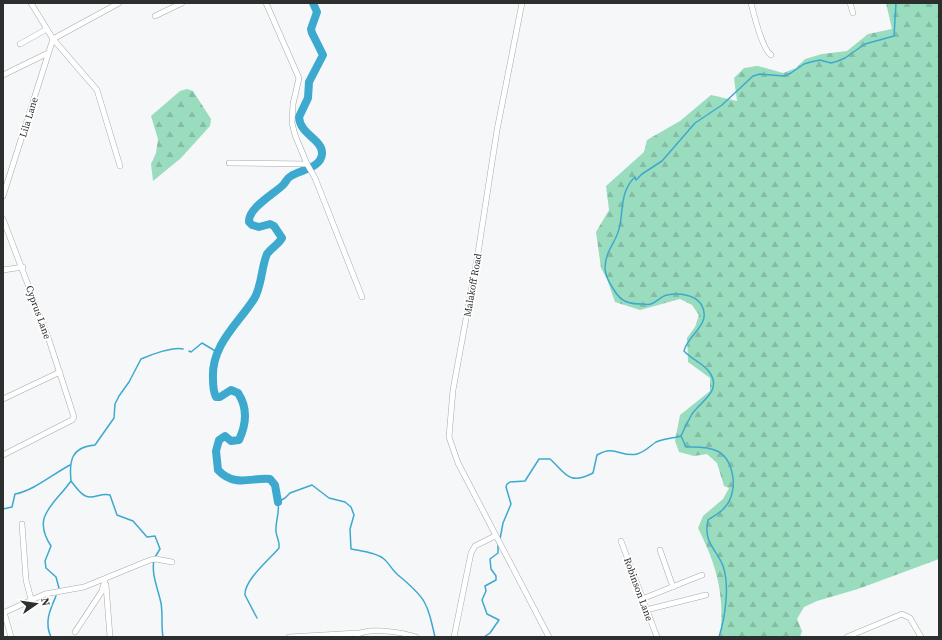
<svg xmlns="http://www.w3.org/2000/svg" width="942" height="640" viewBox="0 0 942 640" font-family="'Source Serif 4',serif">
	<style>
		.forest { fill: url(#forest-firs) }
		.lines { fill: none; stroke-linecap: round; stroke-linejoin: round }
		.stream { stroke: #3da9ce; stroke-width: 1.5 }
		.river { stroke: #3da9ce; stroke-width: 8 }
		.street-casing { stroke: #a8a9ab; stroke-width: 6 }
		.street { stroke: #fff; stroke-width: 5 }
		.labels { text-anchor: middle; stroke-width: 3.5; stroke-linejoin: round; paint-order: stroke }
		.street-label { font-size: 10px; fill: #2d2e2e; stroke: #fff }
	</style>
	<defs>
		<pattern id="forest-firs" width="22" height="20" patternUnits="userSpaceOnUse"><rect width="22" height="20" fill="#9adcbe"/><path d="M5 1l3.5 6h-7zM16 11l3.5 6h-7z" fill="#85bda4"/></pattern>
	</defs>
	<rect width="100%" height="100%" fill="#f6f7f9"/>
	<g class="forest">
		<path d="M886,3H939V559L858,589L817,601L804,607L797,619L802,631L800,637H720C725,595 717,566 698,528L703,516L723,499L729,488L724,486L717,463L707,454L694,456L679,452L675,441L680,415L710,391V378L688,362L687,338L695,327L699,315L692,305L680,299L640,310L615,302L607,279L601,268L596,232L609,210L606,186L644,152L647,140L680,121L711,95L737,101L734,78L744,68L758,66L783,73L796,68L805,59L822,54L847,51L868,34L892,29Z"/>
		<path d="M187,89L193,91L211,119L210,126L181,158L153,181L151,164L156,153L158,139L151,116L180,91Z"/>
	</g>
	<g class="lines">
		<g class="stream">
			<path d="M189,351L191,352L202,343L217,352"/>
			<path d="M71,481C76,487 82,497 90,497C97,497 102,493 110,495L117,515L133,521L147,537L155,536L160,549L155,557"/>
			<path d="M3,509L12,507L15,494C33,491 53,474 70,465"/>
			<path d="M500,539L503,523L511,504L506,487L507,484L510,482L525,481L539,459H550C566,473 568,486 593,473L597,455C615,444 621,458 637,454C645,452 650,446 656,442C663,439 674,438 681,436"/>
			<path d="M154,560C151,574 158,589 161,603C163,614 161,626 163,637"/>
			<path d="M59,588L56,577L46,568L45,561L51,546C31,516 54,505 71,481C69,461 71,447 95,445L114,418L115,404L119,396L129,382L141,359C150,355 174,346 183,349"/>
			<path d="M257,618L245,595C244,580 270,559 279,548C280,542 277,538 276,532C275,522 280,513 278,502L285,498L290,493L312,485L329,498L345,502L351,507L354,515L350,529L351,549C360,551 376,552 384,559C389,563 392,570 398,575C426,598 427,602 435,637"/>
			<path d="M51,637C44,622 50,610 56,596"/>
			<path d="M484,637L490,633L499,620L487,614L482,600L486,591L485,586L496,580V576L491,569L490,559L498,553V545"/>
			<path d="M719,637C725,618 730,586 723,566C716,548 703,543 708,520C713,516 721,513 725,507C732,500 734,487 733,478C729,449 712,446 686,447L681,436C684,429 688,421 692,414C701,401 722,391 710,373C704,363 692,360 684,351C688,334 713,324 701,304C694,294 678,293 667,295C661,296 657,302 651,304C649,305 645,304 642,304C629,304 621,302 614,290C610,284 605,275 605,268C606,247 617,243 620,225C623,208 621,190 635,177L636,180L642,174L662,161L695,123L722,105L753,76L760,74L784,76L791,73L804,64L811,62L820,60L831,63L838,61L845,58L865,44L894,36L896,3"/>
		</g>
		<path class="river" d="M278,502L275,485L270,479C252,477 235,488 218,470L216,451L219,440L225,436L231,441L239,440C246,425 248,408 238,393L231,390L220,397H216C213,391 213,385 213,379C211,345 238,324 254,299C262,286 261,268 267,254C271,248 278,245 282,238L274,226L270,224L259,227L252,225L249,222C248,208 274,194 283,185C286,182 287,178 291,176C300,170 321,168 322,154C323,139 300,135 299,117L308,98L309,82L323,55L312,33L311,29L317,12L313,3"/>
		<g class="street-casing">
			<g id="street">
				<path d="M31,3L53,39L97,90L120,166"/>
				<path d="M266,3L299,78L293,104L292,123L295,135L307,164"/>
				<path d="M522,3L497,130L478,253L453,390L449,437L458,463L549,637"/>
				<path d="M751,3C754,15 762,49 771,55"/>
				<path d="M850,3L853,13"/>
				<path d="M155,16L182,3"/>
				<path d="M20,44L47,29"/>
				<path d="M3,75L48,53"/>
				<path d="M229,163L307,164L315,178L362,297"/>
				<path d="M3,196L53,39L119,3"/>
				<path d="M3,219L49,340L74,417L72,420L3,455"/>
				<path d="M3,270L23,267"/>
				<path d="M3,399L60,372"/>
				<path d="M22,524L26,580L31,599"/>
				<path d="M621,541L657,637"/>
				<path d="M660,550L673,587"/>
				<path d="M106,585L110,637"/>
				<path d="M642,599L702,575"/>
				<path d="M646,610L706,595"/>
				<path d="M4,612L11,637"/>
				<path d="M3,613L45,594L84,587L150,560L156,559L172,562"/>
				<path d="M75,632L102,591L105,580"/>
				<path d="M356,635C369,627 402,632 416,637"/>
				<path d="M289,637L358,633"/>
				<path d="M454,637L471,553L475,546L495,536"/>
				<path d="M847,637L902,614L910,618L921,637"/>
			</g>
		</g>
		<use href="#street" class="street"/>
	</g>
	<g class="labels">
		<g class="street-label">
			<text transform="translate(28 117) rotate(-73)" y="4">Lila Lane</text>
			<text transform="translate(472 285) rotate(-80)" y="4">Malakoff Road</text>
			<text transform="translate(39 312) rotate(70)" y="4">Cyprus Lane</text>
			<text transform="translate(639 589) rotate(70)" y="4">Robinson Lane</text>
		</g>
	</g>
	<rect width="942" height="640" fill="none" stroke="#2d2e2e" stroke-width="8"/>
	<g transform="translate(36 604) rotate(77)" stroke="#ffffff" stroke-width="3" paint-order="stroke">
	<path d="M0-3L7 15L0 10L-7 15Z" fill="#2d2e2e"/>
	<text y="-6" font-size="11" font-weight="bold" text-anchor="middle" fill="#2d2e2e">N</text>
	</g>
</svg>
